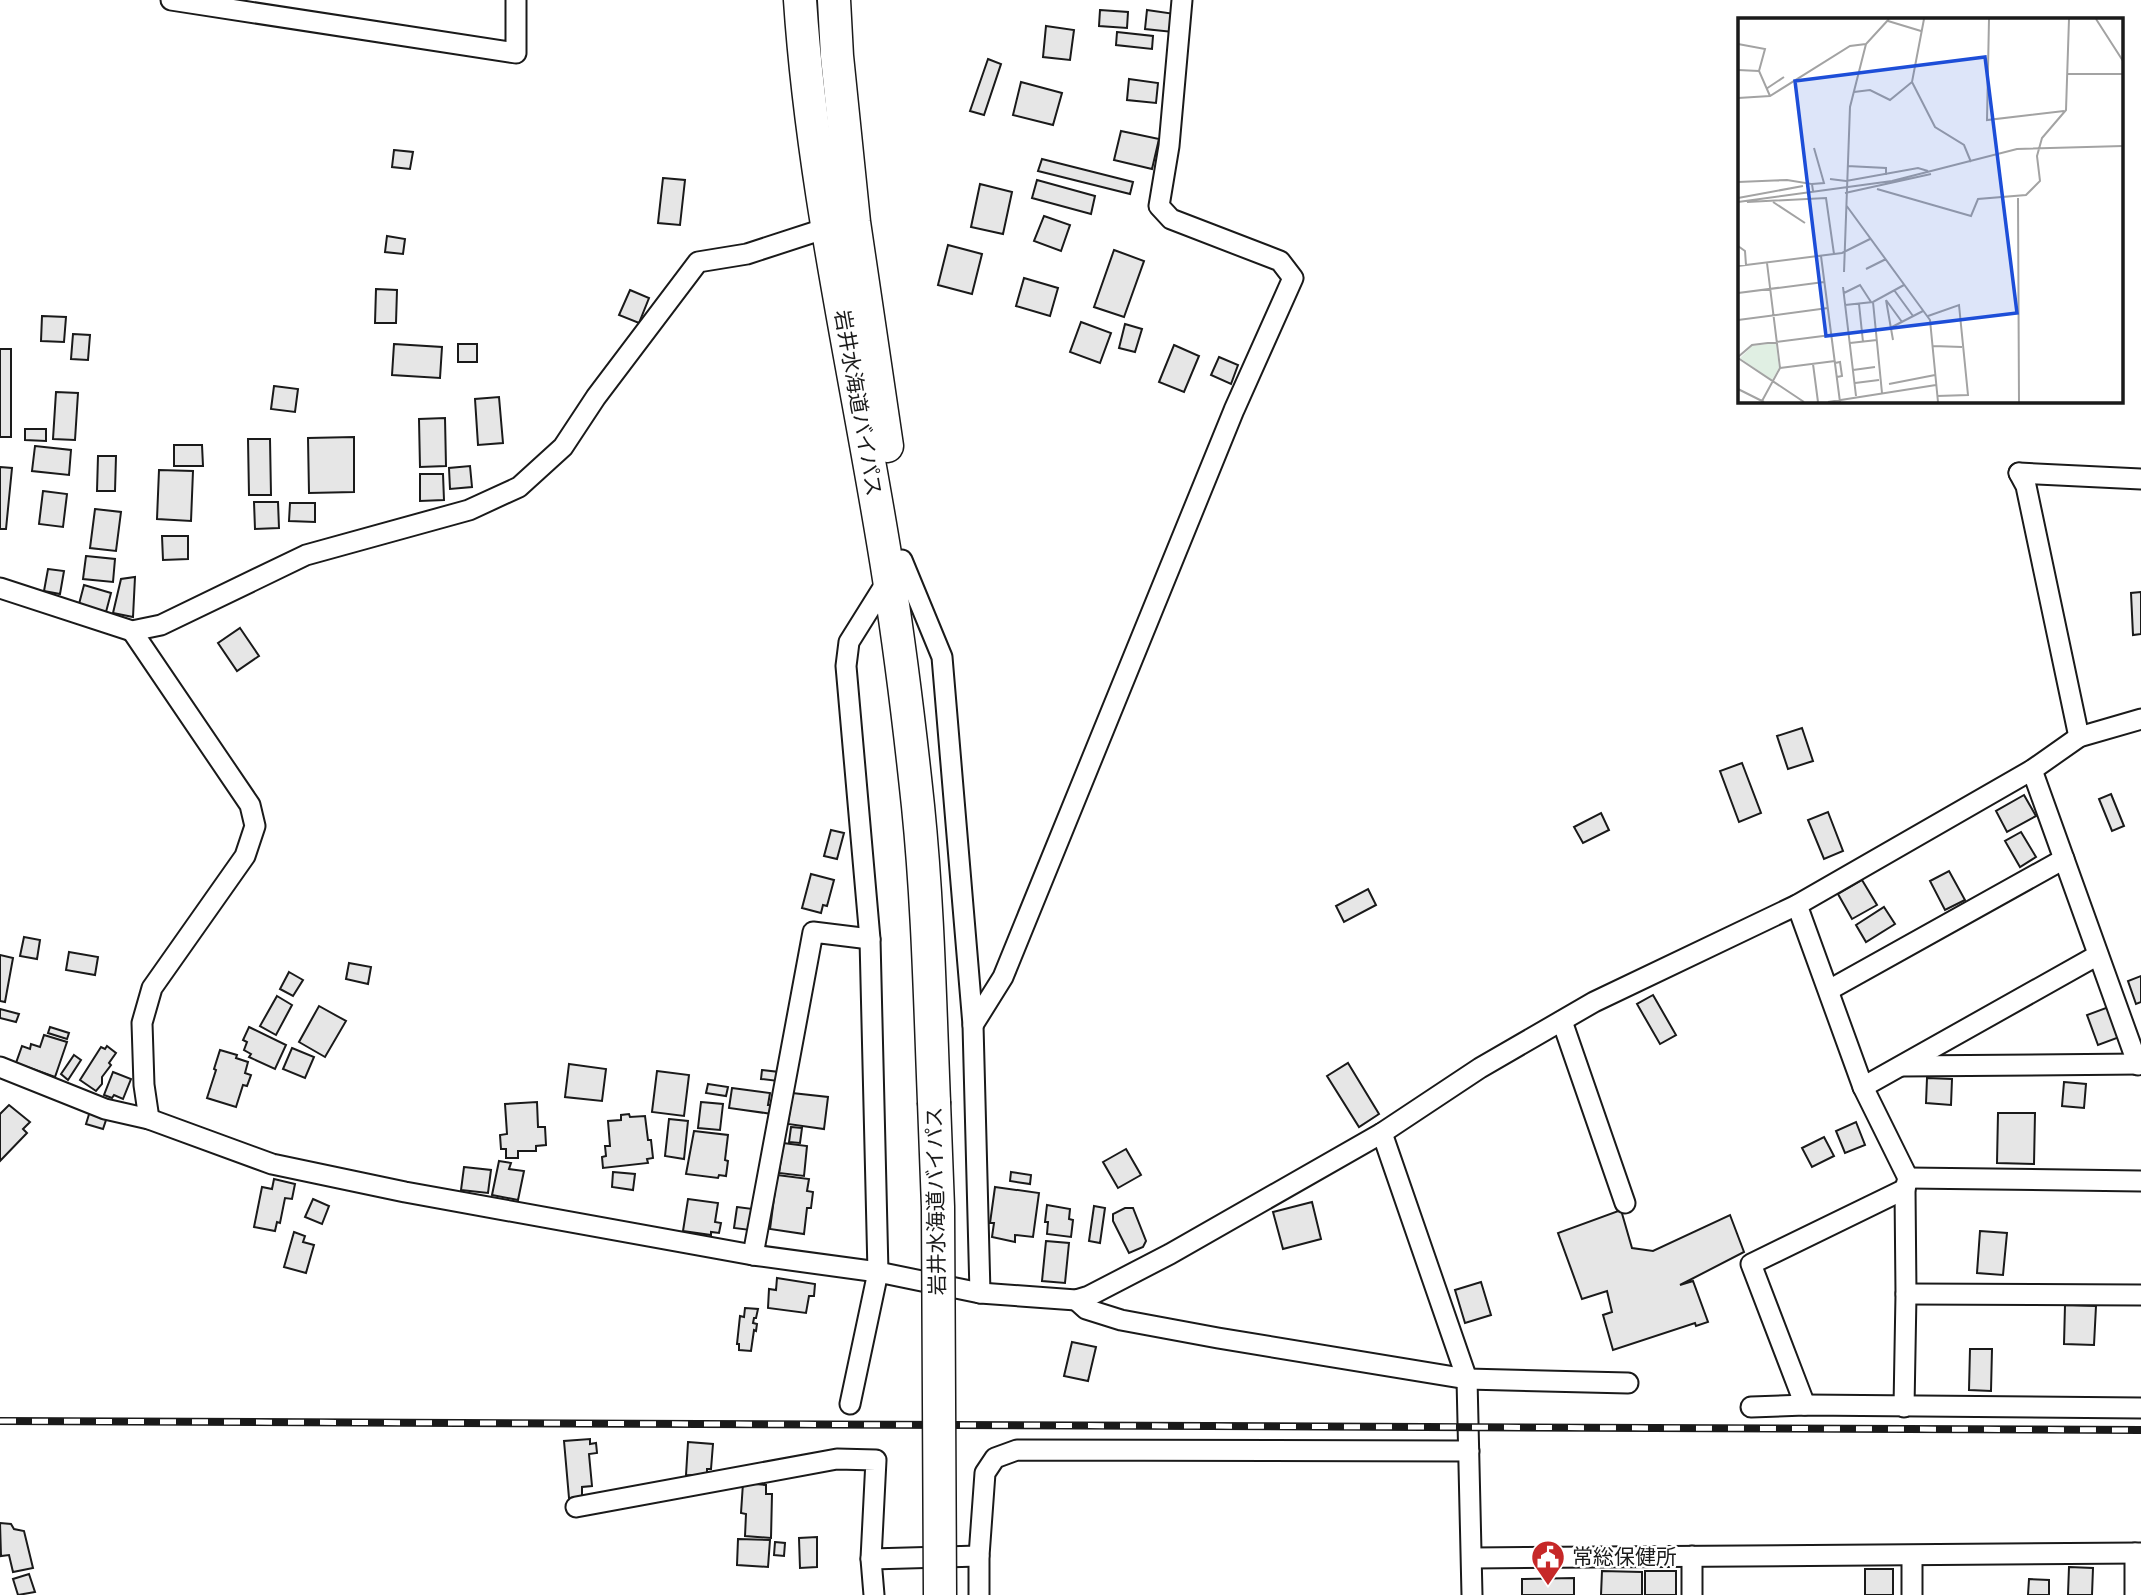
<svg xmlns="http://www.w3.org/2000/svg" width="2141" height="1595" viewBox="0 0 2141 1595" font-family="'PT Serif','Noto Sans JP',serif">
	<style>
		.building { fill: #e6e6e6; stroke: #1a1a1a; stroke-width: 2 }
		.lines { fill: none; stroke-linecap: round; stroke-linejoin: round }
		.minor-casing { stroke: #1a1a1a; stroke-width: 23 }
		.trunk-casing { stroke: #1a1a1a; stroke-width: 35 }
		.minor { stroke: #fff; stroke-width: 19 }
		.trunk { stroke: #fff; stroke-width: 32 }
		.rail-casing { stroke: #1a1a1a; stroke-width: 8 }
		.rail { stroke: #fff; stroke-width: 5; stroke-dasharray: 16; stroke-linecap: butt }
		.trunk-bridge-casing { stroke: #1a1a1a; stroke-width: 35; stroke-linecap: butt }
		.trunk-bridge { stroke: #fff; stroke-width: 32 }
		.labels { text-anchor: middle; stroke-width: 5; stroke-linejoin: round; paint-order: stroke }
		.street-label { font-size: 21px; fill: #1a1a1a; stroke: #fff }
		.poi-label { font-size: 21px; fill: #1a1a1a; stroke: #fff; text-anchor: start }
		.inset-road { fill: none; stroke: #a3a3a3; stroke-width: 2 }
		.view { fill: #1d4ed8; fill-opacity: 0.15; stroke: #1d4ed8; stroke-width: 3.5 }
		.inset-edge { fill: none; stroke: #1a1a1a; stroke-width: 3.5 }
	</style>
	<rect width="100%" height="100%" fill="#fff"/>
	<g class="building">
		<path d="M1100,10L1128,12L1127,28L1099,26Z"/>
		<path d="M1147,10L1175,14L1173,32L1145,29Z"/>
		<path d="M1046,26L1074,30L1070,60L1043,57Z"/>
		<path d="M1117,32L1153,36L1152,49L1116,45Z"/>
		<path d="M988,59L1001,64L984,115L970,111Z"/>
		<path d="M1129,79L1158,83L1156,103L1127,100Z"/>
		<path d="M1021,82L1062,93L1053,125L1013,115Z"/>
		<path d="M1121,131L1159,139L1152,169L1114,160Z"/>
		<path d="M394,150L413,152L410,169L392,167Z"/>
		<path d="M1042,159L1133,182L1130,194L1038,171Z"/>
		<path d="M663,178L685,180L680,225L658,223Z"/>
		<path d="M1037,180L1095,196L1091,214L1032,198Z"/>
		<path d="M980,184L1012,192L1003,234L971,227Z"/>
		<path d="M1044,216L1070,225L1061,251L1034,241Z"/>
		<path d="M387,236L405,239L403,254L385,252Z"/>
		<path d="M948,245L982,254L972,294L938,285Z"/>
		<path d="M1114,250L1144,261L1124,317L1094,307Z"/>
		<path d="M1024,278L1058,288L1050,316L1016,306Z"/>
		<path d="M376,289L397,290L396,323H375Z"/>
		<path d="M630,290L649,298L639,323L619,315Z"/>
		<path d="M42,316L66,317L64,342L41,341Z"/>
		<path d="M1081,322L1111,333L1100,363L1070,352Z"/>
		<path d="M1125,324L1142,329L1135,352L1119,348Z"/>
		<path d="M73,334L90,335L88,360L71,359Z"/>
		<path d="M394,344L442,347L440,378L392,375Z"/>
		<rect x="458" y="344" width="19" height="18"/>
		<path d="M1174,345L1199,356L1184,392L1159,382Z"/>
		<rect x="0" y="349" width="11" height="88"/>
		<path d="M1219,357L1238,365L1231,384L1211,375Z"/>
		<path d="M274,386L298,389L295,412L271,409Z"/>
		<path d="M56,392L78,393L75,440L53,439Z"/>
		<path d="M499,397L503,443L478,445L475,399Z"/>
		<path d="M445,418L446,466L420,467L419,419Z"/>
		<path d="M25,429H46V441L25,440Z"/>
		<path d="M354,437V492L309,493L308,438Z"/>
		<path d="M248,439H270L271,495H249Z"/>
		<path d="M174,445H202L203,466H174Z"/>
		<path d="M35,446L71,450L69,475L32,471Z"/>
		<path d="M98,456H116L115,491H97Z"/>
		<path d="M470,466L472,487L450,489L449,468Z"/>
		<path d="M0,467L12,468L6,529H0Z"/>
		<path d="M159,470L193,471L191,521L157,519Z"/>
		<path d="M420,474H443L444,500L420,501Z"/>
		<path d="M43,491L67,494L63,527L39,524Z"/>
		<path d="M254,502H278L279,528L255,529Z"/>
		<path d="M290,503H315V522L289,521Z"/>
		<path d="M95,509L121,512L116,551L90,548Z"/>
		<path d="M162,536H188V559L163,560Z"/>
		<path d="M86,556L115,559L113,582L83,579Z"/>
		<path d="M48,569L64,571L60,594L44,591Z"/>
		<path d="M135,577L133,617L113,613L121,579Z"/>
		<path d="M84,585L111,593L106,612L79,604Z"/>
		<path d="M2141,592V634L2133,635L2131,593Z"/>
		<path d="M240,628L259,656L237,671L218,643Z"/>
		<path d="M1802,728L1813,761L1788,769L1777,736Z"/>
		<path d="M1742,763L1761,813L1739,822L1720,771Z"/>
		<path d="M2111,794L2124,826L2112,831L2099,799Z"/>
		<path d="M2024,795L2036,816L2007,832L1996,811Z"/>
		<path d="M1828,812L1843,851L1824,859L1808,820Z"/>
		<path d="M1601,813L1609,830L1583,843L1574,827Z"/>
		<path d="M831,830L844,833L837,859L824,856Z"/>
		<path d="M2021,832L2036,857L2020,867L2005,841Z"/>
		<path d="M1949,871L1965,900L1945,910L1930,881Z"/>
		<path d="M811,874L834,880L827,906L823,905L821,913L802,908Z"/>
		<path d="M1862,880L1877,905L1852,919L1838,894Z"/>
		<path d="M1368,889L1376,905L1344,922L1336,906Z"/>
		<path d="M1884,907L1895,924L1866,942L1856,925Z"/>
		<path d="M24,937L40,940L37,959L20,956Z"/>
		<path d="M69,952L98,957L95,975L66,970Z"/>
		<path d="M0,955L13,958L5,1002L0,1001Z"/>
		<path d="M349,963L371,967L368,984L346,979Z"/>
		<path d="M289,972L303,980L293,996L280,989Z"/>
		<path d="M2141,976V1002L2136,1004L2128,981Z"/>
		<path d="M1653,995L1676,1035L1660,1044L1637,1004Z"/>
		<path d="M277,996L292,1005L276,1035L260,1026Z"/>
		<path d="M2114,1005L2125,1035L2098,1045L2087,1015Z"/>
		<path d="M319,1006L346,1021L325,1057L299,1042Z"/>
		<path d="M0,1009L19,1014L16,1022L0,1018Z"/>
		<path d="M50,1027L69,1033L67,1039L48,1033Z"/>
		<path d="M249,1027L286,1045L275,1069L249,1057L251,1054L244,1050L247,1042L243,1040Z"/>
		<path d="M44,1035L67,1042L55,1077L16,1063L22,1046L30,1049L31,1044L40,1047Z"/>
		<path d="M107,1046L116,1053L109,1063L111,1065L102,1077V1084L96,1091L80,1080L101,1047L105,1049Z"/>
		<path d="M292,1048L314,1057L305,1078L283,1069Z"/>
		<path d="M220,1050L237,1055L236,1058L248,1062L245,1073L251,1075L247,1086L243,1085L236,1107L207,1098L216,1070L214,1069Z"/>
		<path d="M74,1055L81,1060L68,1080L61,1074Z"/>
		<path d="M1348,1063L1379,1114L1359,1127L1327,1076Z"/>
		<path d="M569,1064L606,1069L602,1101L565,1097Z"/>
		<path d="M762,1070L779,1072L778,1081L761,1079Z"/>
		<path d="M657,1071L689,1075L684,1116L652,1112Z"/>
		<path d="M113,1072L131,1079L123,1099L114,1095L112,1098L104,1095Z"/>
		<path d="M1927,1078L1952,1079L1951,1105L1926,1103Z"/>
		<path d="M2064,1082L2086,1084L2084,1108L2062,1106Z"/>
		<path d="M708,1084L728,1087L726,1096L706,1093Z"/>
		<path d="M732,1088L770,1093L768,1105H773L772,1114L729,1108Z"/>
		<path d="M792,1093L828,1097L824,1129L788,1124Z"/>
		<path d="M537,1102L538,1127H545L546,1145L536,1146V1151H518V1158H506V1149H501L500,1135L507,1134L505,1104Z"/>
		<path d="M701,1102L723,1104L720,1130L698,1128Z"/>
		<path d="M9,1105L30,1122L23,1129L27,1133L0,1161V1114Z"/>
		<path d="M90,1111L107,1117L103,1129L86,1124Z"/>
		<path d="M1998,1113H2035L2034,1164L1997,1163Z"/>
		<path d="M629,1114L630,1117L645,1116L648,1140H651L653,1158L647,1159L648,1163L603,1168L602,1157L606,1156L605,1146H610L608,1121L621,1120V1115Z"/>
		<path d="M669,1119L688,1121L684,1159L665,1156Z"/>
		<path d="M1856,1122L1865,1145L1845,1153L1836,1131Z"/>
		<path d="M791,1127L802,1128L800,1143L789,1142Z"/>
		<path d="M694,1131L728,1135L725,1160L728,1161L726,1176L719,1175L718,1178L686,1174Z"/>
		<path d="M1824,1137L1834,1156L1812,1167L1802,1148Z"/>
		<path d="M783,1143L807,1146L804,1176L779,1173Z"/>
		<path d="M1126,1149L1141,1175L1118,1188L1103,1162Z"/>
		<path d="M499,1161L511,1163L509,1169L524,1171L518,1200L492,1195Z"/>
		<path d="M464,1167L491,1170L488,1193L461,1190Z"/>
		<path d="M613,1172L635,1174L633,1190L612,1187Z"/>
		<path d="M1011,1172L1031,1175L1030,1184L1010,1181Z"/>
		<path d="M777,1175L809,1179L807,1191L813,1192L811,1208H807L804,1234L770,1229Z"/>
		<path d="M274,1179L295,1184L292,1199L285,1198L280,1223L277,1222L275,1231L254,1227L262,1187L272,1189Z"/>
		<path d="M995,1187L1039,1193L1033,1237L1015,1235V1242L992,1237L994,1223H990Z"/>
		<path d="M313,1199L329,1206L322,1224L305,1217Z"/>
		<path d="M688,1199L718,1203L715,1222L721,1223L719,1233L711,1232V1235L683,1231Z"/>
		<path d="M1312,1202L1321,1239L1283,1249L1273,1212Z"/>
		<path d="M1047,1205L1070,1209L1069,1219L1073,1220L1071,1237L1047,1234L1048,1222H1045Z"/>
		<path d="M1094,1206L1105,1208L1100,1243L1089,1241Z"/>
		<path d="M737,1207L753,1209L750,1230L734,1228Z"/>
		<path d="M1125,1208H1133L1146,1241L1143,1247L1129,1253L1113,1221V1214Z"/>
		<path d="M1621,1210L1632,1248L1653,1251L1730,1215L1744,1252L1680,1285L1693,1281L1708,1322L1696,1326L1695,1323L1613,1350L1603,1315L1612,1312L1607,1291L1582,1299L1558,1233Z"/>
		<path d="M1980,1231L2007,1233L2003,1275L1977,1273Z"/>
		<path d="M294,1232L305,1236L303,1242L314,1245L306,1273L284,1267Z"/>
		<path d="M1046,1241L1069,1243L1065,1283L1042,1281Z"/>
		<path d="M777,1278L815,1284L814,1296H809L806,1313L768,1308L769,1289L776,1290Z"/>
		<path d="M1481,1282L1491,1315L1465,1323L1455,1290Z"/>
		<path d="M2065,1305L2096,1306L2094,1345L2064,1344Z"/>
		<path d="M745,1308L758,1309L756,1318H754L753,1323L757,1324L756,1331L754,1330L751,1351L739,1350V1344H737L740,1316L744,1317Z"/>
		<path d="M1072,1342L1096,1347L1088,1381L1064,1376Z"/>
		<path d="M1970,1349H1992L1991,1391L1969,1390Z"/>
		<path d="M590,1439V1444L596,1443L597,1453L589,1454L592,1486L582,1487V1497L569,1498L564,1441Z"/>
		<path d="M688,1442L713,1444L711,1469H707V1476L686,1475Z"/>
		<path d="M743,1483L766,1485V1494H772L771,1538L745,1536L746,1514L741,1513Z"/>
		<path d="M0,1523L11,1524L14,1529L24,1531L33,1568L13,1572L9,1555L1,1556Z"/>
		<path d="M817,1537V1567L800,1568L799,1538Z"/>
		<path d="M738,1539L770,1540L768,1567L737,1565Z"/>
		<path d="M775,1542L785,1543L784,1556L774,1555Z"/>
		<path d="M2069,1567L2093,1568L2092,1595H2068Z"/>
		<rect x="1865" y="1569" width="28" height="26"/>
		<path d="M1602,1571L1642,1572V1595H1601Z"/>
		<rect x="1645" y="1571" width="31" height="24"/>
		<path d="M29,1574L35,1592L18,1595L13,1579Z"/>
		<path d="M1574,1578V1595H1522V1579Z"/>
		<path d="M2029,1579L2049,1580V1595H2028Z"/>
	</g>
	<g class="lines">
		<g class="minor-casing">
			<g id="minor">
				<path d="M171,0L516,53V0"/>
				<path d="M2019,473L2026,486L2079,737"/>
				<path d="M2019,473L2141,479"/>
				<path d="M902,560L942,657L973,1025L980,1293"/>
				<path d="M0,588L132,631L161,625L306,555L469,510L519,487L563,447L596,397L698,262L747,254L836,225"/>
				<path d="M132,631L250,805L255,826L245,856L152,988L142,1023L144,1085L149,1119"/>
				<path d="M2032,770L2138,1065"/>
				<path d="M1797,905L1863,1087L1908,1178L1905,1189L1906,1294L1904,1407"/>
				<path d="M1829,990L2064,859"/>
				<path d="M1562,1021L1625,1203"/>
				<path d="M973,1025L1003,977L1234,410L1293,278L1280,261L1171,219L1159,206L1169,146L1182,0"/>
				<path d="M1903,1066L2141,1064"/>
				<path d="M0,1067L105,1109L149,1119L272,1164L405,1192L753,1255L878,1272L980,1293L1076,1300L1089,1296L1170,1254L1382,1133L1480,1068L1594,1002L1797,905L2032,770L2079,737L2141,719"/>
				<path d="M1863,1087L2098,955"/>
				<path d="M1382,1133L1467,1379L1472,1595"/>
				<path d="M1908,1178L2141,1181"/>
				<path d="M753,1255L813,932L870,939"/>
				<path d="M1906,1294L2141,1295"/>
				<path d="M1076,1300L1086,1309L1121,1320L1218,1338L1467,1379L1628,1383"/>
				<path d="M850,1404L878,1272L870,939L846,666L849,642L889,578"/>
				<path d="M1805,1405L1751,1264L1905,1189"/>
				<path d="M1751,1407L1805,1405L2141,1408"/>
				<path d="M576,1507L837,1459L876,1460L871,1559"/>
				<path d="M2135,1553V1595"/>
				<path d="M1692,1556V1595"/>
				<path d="M1912,1556V1595"/>
				<path d="M1473,1558L2141,1553"/>
				<path d="M874,1595L871,1559L979,1556"/>
				<path d="M979,1595V1556L985,1473L995,1458L1017,1450L1469,1451"/>
			</g>
		</g>
		<g class="trunk-casing">
			<g id="trunk">
				<path d="M800,0C813,195 859,386 889,579C901,655 910,730 918,806C928,904 930,1003 934,1102"/>
				<path d="M834,0L837,56L854,222L887,446"/>
			</g>
		</g>
		<use href="#minor" class="minor"/>
		<use href="#trunk" class="trunk"/>
		<g class="rail-casing">
			<path id="rail" d="M0,1421L2141,1430"/>
		</g>
		<use href="#rail" class="rail"/>
		<g class="trunk-bridge-casing">
			<path id="trunk-bridge" d="M934,1102L938,1207L940,1595"/>
		</g>
		<use href="#trunk-bridge" class="trunk-bridge"/>
	</g>
	<defs>
		<g id="civic-pin" transform="scale(1.75)"><path d="M0 17L-7.5 6A9.5 9.5 0 1 1 7.5 6Z" fill="#c62828" stroke="#fff"/><path d="M-.6-6.5H3V-4.5H.6V-3L4-1V1h2V6H-6V1h2V-1L-.6-3ZM-1.2 2.5V6h2.4V2.5Z" fill="#fff"/></g>
	</defs>
	<g fill-rule="evenodd">
		<use href="#civic-pin" x="1548" y="1557"/>
	</g>
	<g class="labels">
		<g class="street-label">
			<text transform="translate(858 403) rotate(80)" y="7">岩井水海道バイパス</text>
			<text transform="translate(936 1201) rotate(-91)" y="7">岩井水海道バイパス</text>
		</g>
		<g class="poi-label">
			<text x="1572" y="1564">常総保健所</text>
		</g>
	</g>
	<g transform="translate(1738 18)">
		<rect width="385" height="385" fill="#fff"/>
		<path d="M38,325L41,350L34,362L2,340L14,328Z" fill="#e0efe3"/>
		<path class="inset-road" d="M251,1L249,102L326,93M358,1L385,43M150,3L183,13M0,26L27,31L21,53L32,78M0,52L21,53M330,56H385M174,64L197,109L226,127L233,144M28,71L46,59M116,74L132,72L152,82L174,64L186,1M0,80L32,78L112,28L128,26M109,148L148,150V157M92,161L108,163L180,150L190,153M0,164L49,162L74,166L75,173M74,166L86,165L76,130M139,171L233,198L240,181L288,177L302,163L299,138L304,120L328,92L331,1M107,175L193,156M0,180L65,168M280,180L281,384M0,184L154,163L279,131L385,128M9,184L88,180L96,236M35,184L67,205M108,187L192,302L200,384M0,228L7,233L8,247M83,238L102,384M0,248L104,235L132,221M128,251L148,241M106,254L112,89L128,26L151,1M105,269L118,378M156,272L175,298M0,275L86,264M106,275L122,267L133,284M148,282L155,322M148,282L164,304M135,284L144,375M121,286L125,324M107,287L135,284L166,267M190,298L221,287L230,377L199,378M0,302L90,290M152,310L185,293M112,325L139,322M195,328L224,329M0,339L14,327L93,317M0,340L66,384M97,345L102,344L104,358L99,359M75,346L80,384M42,350L97,343M115,352L137,349M117,365L141,362M151,366L197,357M0,371L26,384M24,383L42,350L29,245M90,384L198,367"/>
		<path class="view" d="M247,39L279,295L88,318L57,63Z"/>
		<rect width="385" height="385" class="inset-edge"/>
	</g>
</svg>
